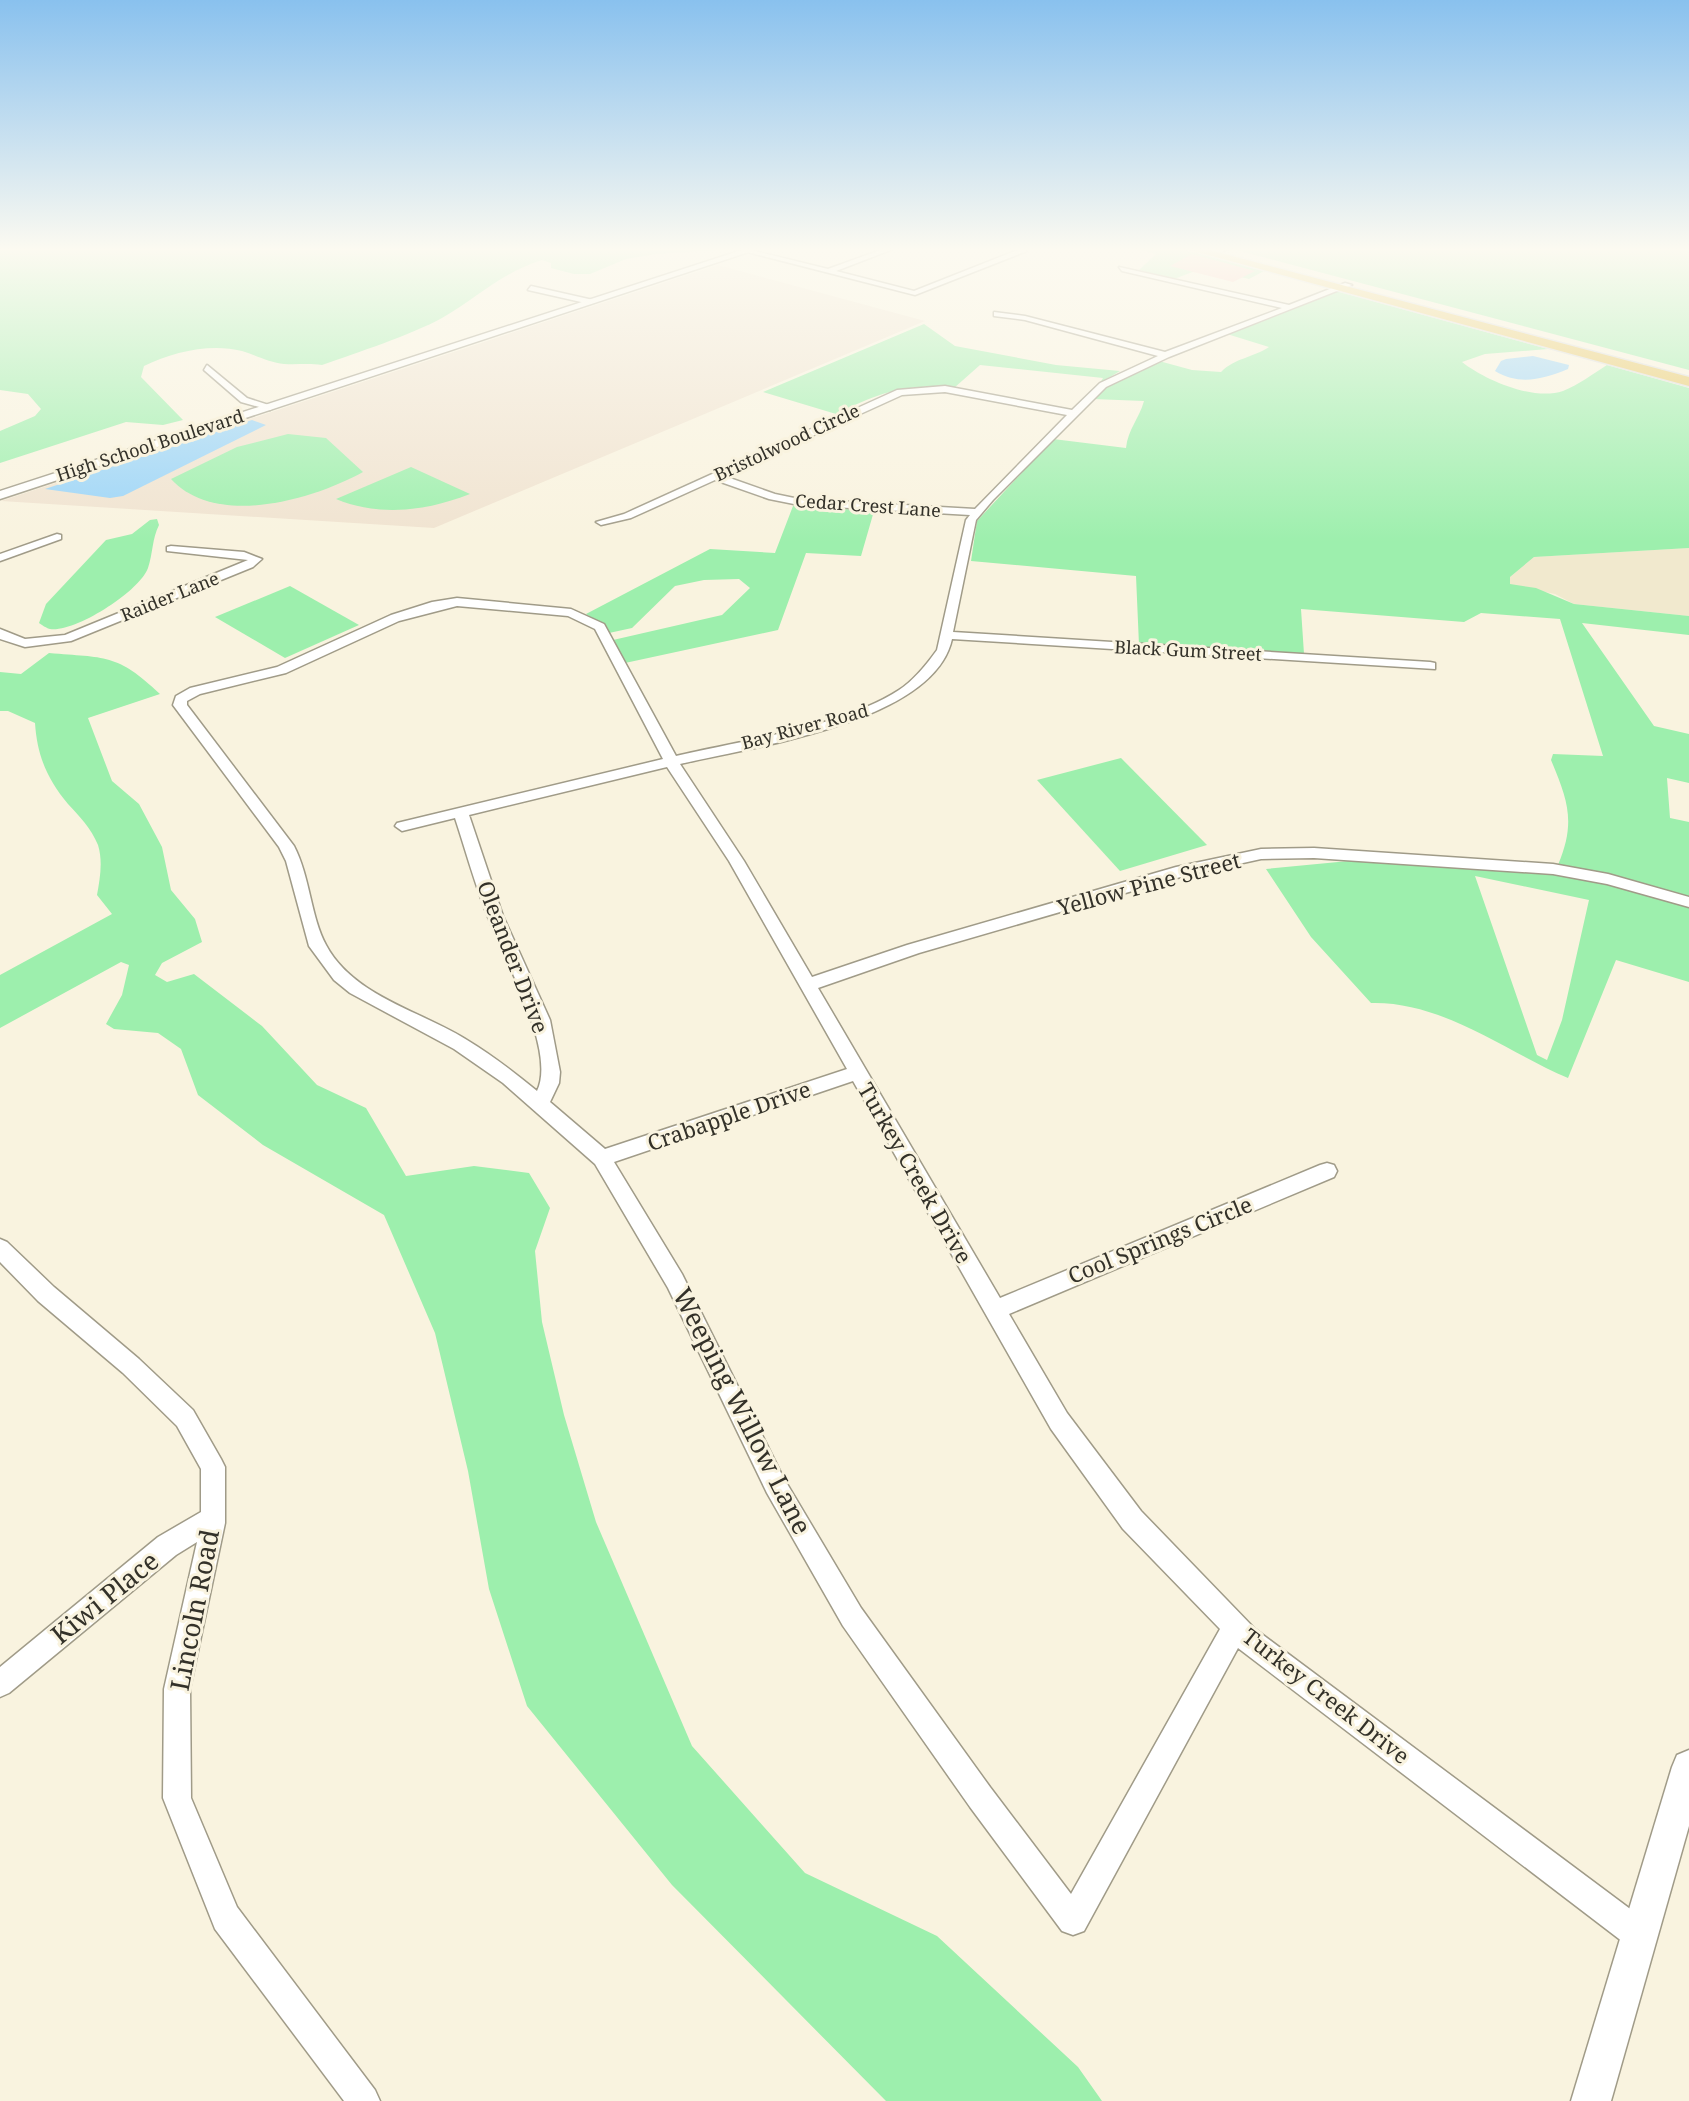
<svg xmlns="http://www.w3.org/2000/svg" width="1689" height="2101" viewBox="0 0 1689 2101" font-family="'Noto Serif',serif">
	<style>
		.built { fill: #f1e9ce }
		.education { fill: #f0e3d0 }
		.green { fill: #9defad; fill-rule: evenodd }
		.water { fill: #9ad4f8 }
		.building { fill: #fdbab8 }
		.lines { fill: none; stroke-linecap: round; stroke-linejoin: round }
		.minor-casing { stroke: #a09b88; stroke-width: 3 }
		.tertiary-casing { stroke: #a09b88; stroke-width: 3 }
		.trunk-casing { stroke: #dededd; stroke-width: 3 }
		.minor { fill: #fff; fill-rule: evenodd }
		.tertiary { fill: #fff; fill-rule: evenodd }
		.trunk { fill: #e6c662; fill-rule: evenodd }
		.labels { text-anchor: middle; stroke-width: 6; stroke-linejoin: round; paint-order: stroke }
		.far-street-label { font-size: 18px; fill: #333129; stroke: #f9f3df }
		.street-label { font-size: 22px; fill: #333129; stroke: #f9f3df }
		.near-street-label { font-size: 26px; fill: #333129; stroke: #f9f3df }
	</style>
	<rect width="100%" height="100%" fill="#f9f3df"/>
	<path class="built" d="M1689,548V616L1574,604L1555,594L1510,585V577L1534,557Z"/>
	<path class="education" d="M718,265L925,321L434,528L1,501Z"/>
	<g class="green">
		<path d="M0,248H752L656,254L626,259L590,274H574L551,268V263L542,260C499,274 479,297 442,318C411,335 356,353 322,365C308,363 297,365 284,364C270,363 255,355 242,351C210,343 173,352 144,366L141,377L183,420L163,425L126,422L0,463V431L35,416L41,409L28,394L0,390Z"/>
		<path d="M1133,248H1178L1264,271L1249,279L1203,268L1174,279L1139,270L1156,254Z"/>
		<path d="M1689,248V370L1232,249L1233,248Z"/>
		<path d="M1336,291L1548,349L1485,354L1462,362C1485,380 1533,401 1563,391C1578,385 1593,374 1607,365L1689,388V548L1534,557L1510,577V584L1536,588L1574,604L1689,616V635L1582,623L1654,726L1689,734V783L1667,778L1670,818L1689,822V898L1558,865C1576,822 1568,801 1551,760L1553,754L1603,756L1560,619L1481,613L1464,622L1301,609L1304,654L1139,645L1136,576L971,561L977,521L1053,439L1126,448C1128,429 1139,419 1144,401L1093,399L1107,386L1159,361L1192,370L1221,372C1235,358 1252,358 1269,347L1227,334Z"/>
		<path d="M924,324L955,346L1056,365L1120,371L1100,383L1103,378L980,365L954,388C906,383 878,393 836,414L763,392Z"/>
		<path d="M288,434L326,438L363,472C312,500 216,528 171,479L237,447Z"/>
		<path d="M411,467L470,494C427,511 379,517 336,499Z"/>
		<path d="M793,506L874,511L861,556L806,553L778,630L625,663L613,640L722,615L750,588L739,579L704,580L675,586L632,628L609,633L606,627L586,614L710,549L775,553Z"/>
		<path d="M157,519L159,525C152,539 153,553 148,568C140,591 75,633 50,629C48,629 40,624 39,623L46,604L106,540L132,534L150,520Z"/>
		<path d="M290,586L359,625L285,658L215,617Z"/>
		<path d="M49,653C105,658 117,653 160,694L88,718L112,781L139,804L162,847L171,890L195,919L202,942L162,963L155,975L167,982L194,974L262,1026L317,1085L366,1108L406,1176L474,1166L529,1173L550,1208L535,1251L542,1322L564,1415L596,1522L692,1746L805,1873L937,1936L1078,2067L1102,2101H886L672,1885L527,1706L489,1589L468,1471L435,1333L384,1215L263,1145L198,1095L181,1049L158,1033L114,1029L106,1024L122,995L129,965L121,962L0,1028V975L112,914L97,895C100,879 103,861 98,845C91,828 80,817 68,804C47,779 37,755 35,723L8,711H0V672L21,674Z"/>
		<path d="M1121,758L1207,845L1120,871L1037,780Z"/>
		<path d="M1359,860L1555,874L1608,884L1689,907V982L1616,960L1568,1078C1505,1051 1442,1001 1371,1003L1311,937L1266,869ZM1475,876L1589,900L1562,1020L1547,1060L1537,1055Z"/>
	</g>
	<g class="water">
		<path d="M1533,356L1569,365L1568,369C1543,379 1520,386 1495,371L1501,361L1506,359Z"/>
		<path d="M252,420L266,425L123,496L110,498L45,489Z"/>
	</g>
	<path class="building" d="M1192,254L1255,271L1233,282L1170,266Z"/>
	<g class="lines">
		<g class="minor-casing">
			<g id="minor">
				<path d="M886,248H896L836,271L914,291L1020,249L1027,251L915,295L743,251L747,249L828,269Z"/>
				<path d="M1195,248H1232L1217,253Z"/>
				<path d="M1119,267L1289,305L1345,283L1352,285L1169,357L1106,387L993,500L976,520L953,632L1430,662L1435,663V669L952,639C934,723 750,747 680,764L744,861L812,977L907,945L1176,867L1261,849L1314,848L1553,864L1608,874L1689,897V907L1607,884L1553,874L1314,858L1261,859L1184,876L919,953L818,988L1000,1298L1320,1165L1327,1163L1334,1165L1337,1171L1334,1177L1009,1314L1067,1413L1141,1511L1255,1629L1649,1923L1653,1934L1649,1945L1638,1949L1627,1945L1238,1648L1084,1931L1073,1935L1062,1931L970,1807L843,1626L767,1493L668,1288L595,1164L503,1083L454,1049L350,993L334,980L309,946L286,861L279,847L173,705L176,696L190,688L277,667L391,615L432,602L457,598L571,609L604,624L676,756C743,740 842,727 899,690C913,681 927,664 937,650L966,520L970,515L799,505L769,499L715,480L631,518L601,525L596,522L624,514L897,390L945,386L1072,410L1100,383L1158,356L1025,320L994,316V312L1025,316L1165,352L1282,308L1122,271ZM945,392L1067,415L975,509L799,499L775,494L724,476L902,395ZM457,606L568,616L595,629L663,759L397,823L395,826L402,831L455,818C466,851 475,885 488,917C503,957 557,1051 537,1091C515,1073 492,1055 467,1040C421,1011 353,996 326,945C311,918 310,877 294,846L187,705V701L200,694L286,673L399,621ZM667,767L729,861L847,1069L605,1149L550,1102L559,1083L560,1072L550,1020L503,916L469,815ZM853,1081L1051,1429L1123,1529L1220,1629L1071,1894L990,1787L861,1608L783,1477L682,1274L614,1162Z"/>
				<path d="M531,286L593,300L594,302L590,304L528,290Z"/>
				<path d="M207,365L247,398L275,407L270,410L241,402L204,370Z"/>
				<path d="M57,534L61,535V539L0,561V554Z"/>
				<path d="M171,546L244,552L262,559L253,567L71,641L25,647L0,639V629L25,639L65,635L248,560L167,551V547Z"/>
				<path d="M0,1239L7,1242L54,1287L139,1359L193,1410L221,1459L225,1467V1523L190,1689L191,1798L237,1907L375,2090L380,2101H344L215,1929L163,1798L164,1689L197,1542L176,1555L9,1693L0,1697V1667L158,1537L201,1512V1469L177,1426L123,1373L38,1301L0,1262Z"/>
			</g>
		</g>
		<g class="tertiary-casing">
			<g id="tertiary">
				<path d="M748,248H761L0,499V491Z"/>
				<path d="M1689,1750V1826L1611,2101H1571L1672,1767L1677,1755Z"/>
			</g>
		</g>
		<g class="trunk-casing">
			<path id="trunk" d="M1183,248H1202L1689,377V386Z"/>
		</g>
		<use href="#minor" class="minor"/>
		<use href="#tertiary" class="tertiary"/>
		<use href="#trunk" class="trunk"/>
	</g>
	<linearGradient id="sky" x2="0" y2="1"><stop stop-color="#89c1ee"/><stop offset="0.46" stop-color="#fcfaf1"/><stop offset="1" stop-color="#fcfaf1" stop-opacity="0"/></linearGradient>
	<rect width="1689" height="542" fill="url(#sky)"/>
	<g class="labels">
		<g class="far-street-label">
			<text transform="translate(787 443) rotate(-25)" y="6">Bristolwood Circle</text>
			<text transform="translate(150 446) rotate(-18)" y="6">High School Boulevard</text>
			<text transform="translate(868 506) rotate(4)" y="6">Cedar Crest Lane</text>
			<text transform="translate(170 597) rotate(-22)" y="6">Raider Lane</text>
			<text transform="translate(1188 651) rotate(3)" y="6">Black Gum Street</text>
			<text transform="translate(805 727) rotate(-15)" y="6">Bay River Road</text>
		</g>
		<g class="street-label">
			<text transform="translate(1149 884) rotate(-15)" y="8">Yellow Pine Street</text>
			<text transform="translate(513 957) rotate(69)" y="8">Oleander Drive</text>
			<text transform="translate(729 1116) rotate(-19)" y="8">Crabapple Drive</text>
			<text transform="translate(915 1173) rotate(60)" y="8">Turkey Creek Drive</text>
			<text transform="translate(1160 1240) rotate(-22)" y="8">Cool Springs Circle</text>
			<text transform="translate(1326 1696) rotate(38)" y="8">Turkey Creek Drive</text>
		</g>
		<g class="near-street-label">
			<text transform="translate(742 1411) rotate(63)" y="9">Weeping Willow Lane</text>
			<text transform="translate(105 1598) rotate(-39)" y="9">Kiwi Place</text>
			<text transform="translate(195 1610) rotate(-79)" y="9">Lincoln Road</text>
		</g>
	</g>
</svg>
